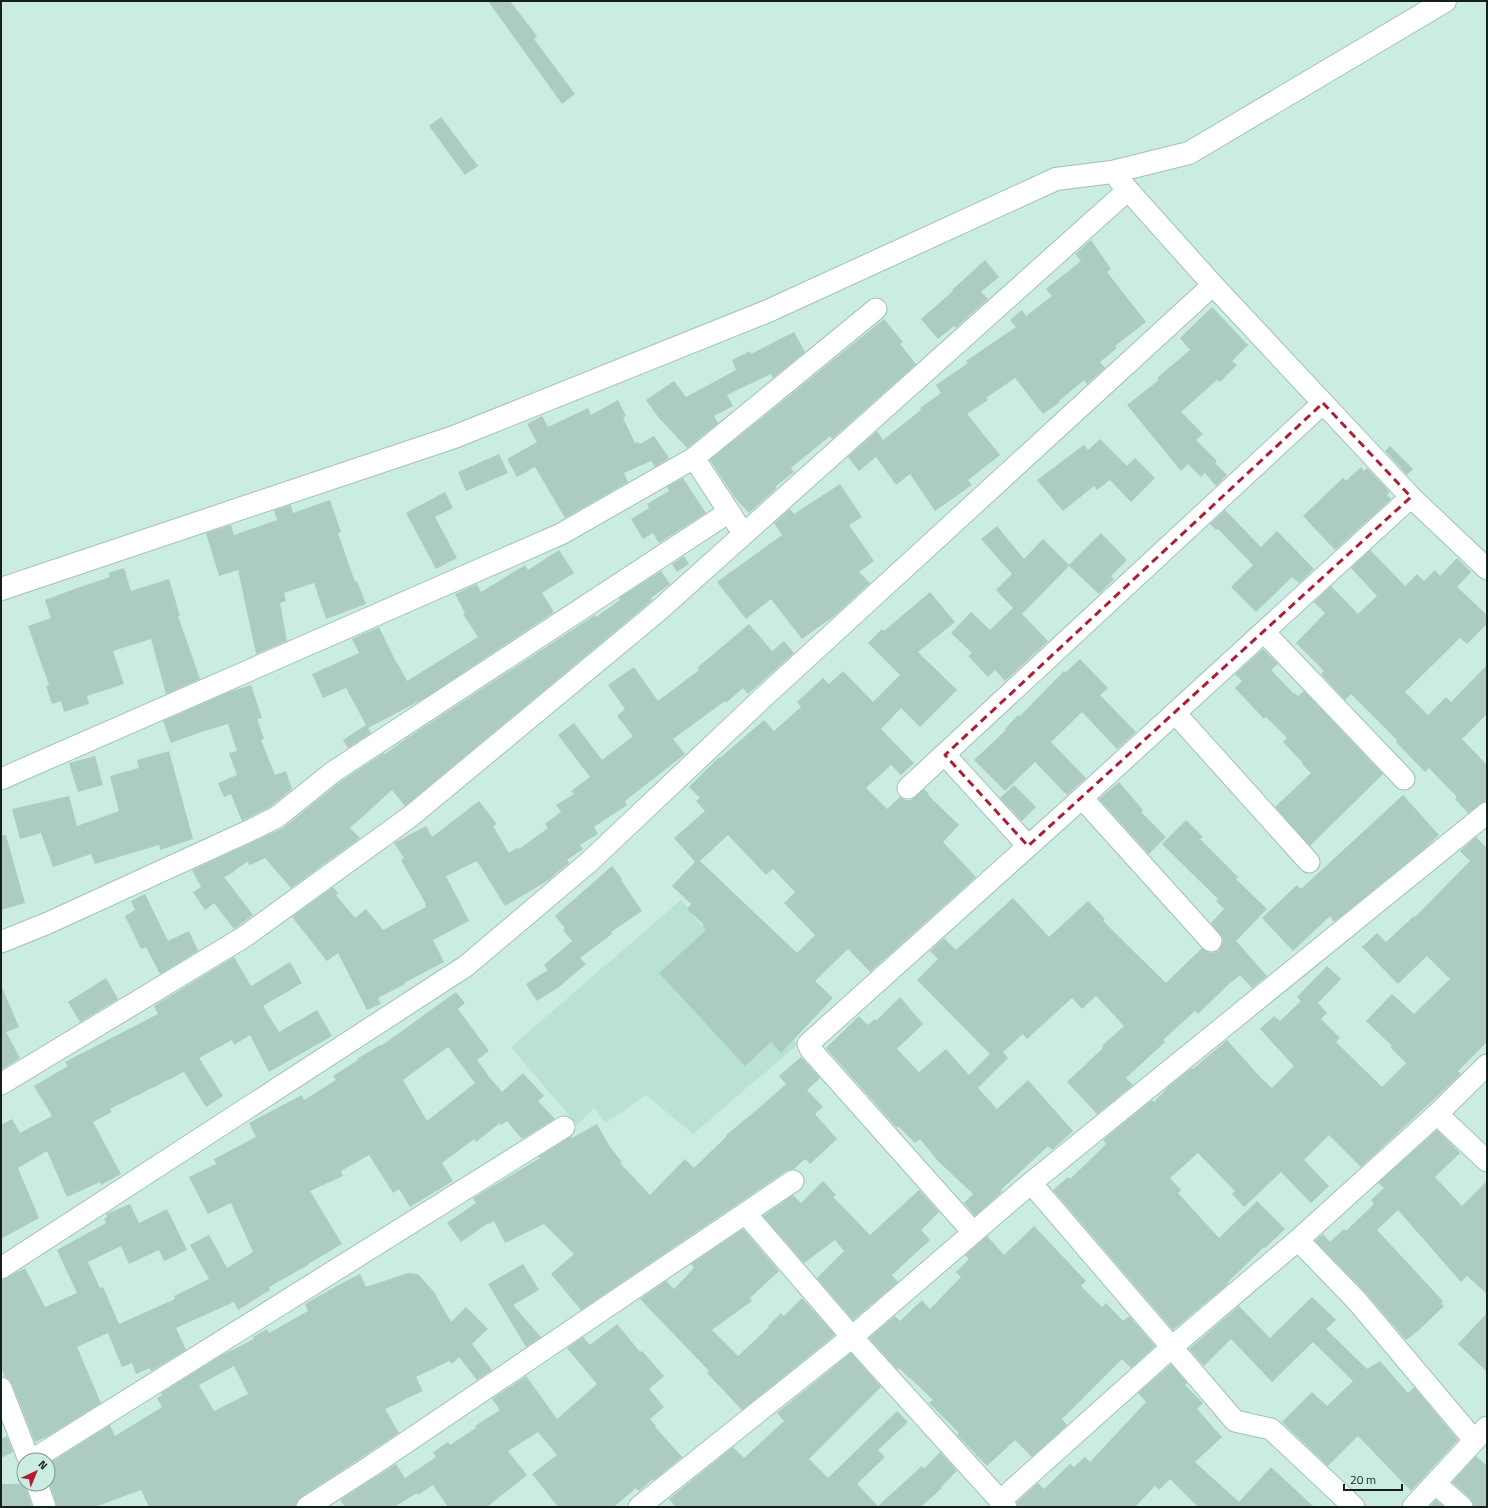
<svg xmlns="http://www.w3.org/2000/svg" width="1488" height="1508" viewBox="0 0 1488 1508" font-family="'Titillium Web',sans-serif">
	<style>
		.built { fill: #b9e2d5 }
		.building { fill: #acccc2; fill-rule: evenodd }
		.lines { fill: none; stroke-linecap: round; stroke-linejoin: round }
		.street-casing { stroke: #a1c2b7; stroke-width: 23 }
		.secondary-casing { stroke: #a1c2b7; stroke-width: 24 }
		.street { stroke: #fff; stroke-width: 21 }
		.secondary { stroke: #fff; stroke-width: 22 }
		.marked { fill: none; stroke: #b01d31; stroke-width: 3; stroke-dasharray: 8 5; stroke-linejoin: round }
	</style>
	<rect width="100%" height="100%" fill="#cbece2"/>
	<path class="built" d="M681,900L797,1045L693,1134L646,1095L606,1123L594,1108L577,1125L511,1047Z"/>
	<g class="building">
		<path d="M488,1H510L537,36L534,39L575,94L562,104Z"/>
		<path d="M441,117L478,166L465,175L429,126Z"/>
		<path d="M1091,240L1111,269L1107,272L1146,322L1115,346L1117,348L1100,362L1105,368L1087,384L1084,380L1059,401L1060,402L1043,414L1015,378L986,398L988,400L967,414L1000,455L968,480L972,485L935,511L910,474L896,485L876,457L859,471L848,457L877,431L883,440L921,410L920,408L941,393L936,385L968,363L966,361L1016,327L1010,320L1022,310L1026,316L1052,296L1046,289L1081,261L1075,254Z"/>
		<path d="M985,260L999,277L981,292L988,299L962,322L956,328L954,326L938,339L921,319L953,291L952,290Z"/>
		<path d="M1212,307L1248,345L1232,361L1237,365L1220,382L1217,380L1181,412L1203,434L1196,440L1217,461L1215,463L1227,475L1216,486L1205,473L1201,477L1188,464L1181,471L1127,405L1159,380L1157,378L1190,350L1180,338Z"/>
		<path d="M884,319L903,342L900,344L916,364L832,439L830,436L791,468L794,472L776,486L777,488L749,513L735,498L710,460Z"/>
		<path d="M794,332L805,352L773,378L771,374L727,395L733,406L714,416L718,423L687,448L658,417L646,400L674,381L686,397L736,370L732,360L750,351L751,354Z"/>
		<path d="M618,400L626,416L623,418L635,443L638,442L640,444L654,436L669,458L655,467L651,461L624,473L628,482L565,518L535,467L517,477L507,459L537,442L527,424L542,416L548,427L588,408L591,415Z"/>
		<path d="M1100,439L1127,466L1135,458L1155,478L1131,502L1110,480L1097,490L1094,486L1063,511L1037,480L1084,445L1088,450Z"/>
		<path d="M1390,446L1413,469L1407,475L1385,451Z"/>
		<path d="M499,454L508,473L466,491L458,472Z"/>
		<path d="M1361,467L1364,471L1367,468L1390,492L1387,495L1391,499L1335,550L1303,516L1343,478L1346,481Z"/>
		<path d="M683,478L706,513L659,543L653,533L643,539L631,519L649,508L647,504L669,491L667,487Z"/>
		<path d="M840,484L862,517L849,525L874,561L859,572L870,583L834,616L802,639L771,599L746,619L717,582L782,535L774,523L790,509L794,514Z"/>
		<path d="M445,492L453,508L435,517L457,558L436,569L406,513Z"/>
		<path d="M330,500L341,532L338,533L355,582L357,581L366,604L326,619L314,583L284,593L286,601L280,603L287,641L256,654L238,570L219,576L206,533L231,525L234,535L277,520L274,510L291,505L293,513Z"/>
		<path d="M1225,510L1261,547L1277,531L1314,569L1299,583L1292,577L1256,612L1231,587L1253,565L1218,529L1216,530L1210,524Z"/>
		<path d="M997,526L1024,559L1043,539L1069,565L1101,533L1127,560L1111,576L1114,579L1099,594L1069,566L1022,614L1048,641L1005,681L995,670L988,677L968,656L972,653L951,633L971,612L990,630L1013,608L996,590L1012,574L981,539Z"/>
		<path d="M559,550L574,573L542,593L554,612L425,698L368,728L371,733L348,748L343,740L366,725L346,688L323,698L312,674L359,653L352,639L379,627L397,664H398L407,681L478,637L463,614L465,613L455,594L477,584L481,592L525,565L528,570Z"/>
		<path d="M1370,550L1405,586L1417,574L1424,581L1435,570L1440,576L1457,558L1471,572L1457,587L1487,615V624L1467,644L1460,638L1405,692L1428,715L1446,697L1451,702L1487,665V714L1462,739L1487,765V800L1468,813L1455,799L1457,797L1429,768L1425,772L1396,742L1397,740L1351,694L1345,700L1321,674L1324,671L1296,643L1325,613L1314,602L1331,586L1358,614L1377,596L1351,568Z"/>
		<path d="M684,556L689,564L677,572L672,564Z"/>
		<path d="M124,568L131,591L169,579L180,616H178L200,679L166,694L151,639L113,651L124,684L87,696L89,704L64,712L61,701L52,704L46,686L49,685L28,626L51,618L45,600L77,588L110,577L108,573Z"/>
		<path d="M661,571L670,584L651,598L652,600L649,603L405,806L392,790L350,828L360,838L291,888L265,858L250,865L247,862L234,871V872L224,877L253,915L234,929L214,903L205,910L193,892L201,887L192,870L283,828L340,782L384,753L385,754L407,738L595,615L596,617L620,600L619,598Z"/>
		<path d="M930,592L955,622L918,652L957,690L920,727L901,708L881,729L914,763L901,775L891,765L866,788L887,809L900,797L905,800H911L924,789L929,794L928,795L959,825L943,842L976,877L870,972L848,949L815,981L833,998L781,1053L771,1042L745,1066L659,973L706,930L702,926L704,925L687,909L691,904L672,886L695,862L674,838L705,811L696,801L700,798L689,787L719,757L720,758L764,720L774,731L801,707L797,702L823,678L829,684L843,671L873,702L900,675L868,643L882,629L884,631ZM728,835L766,875L773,869L795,892L784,903L815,935L797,953L700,861Z"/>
		<path d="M749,624L772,651L784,641L794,653L748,694L743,688L726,703L725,701L673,739L685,754L625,801L627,805L594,827L598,834L580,845L583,849L567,860L569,863L547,881L505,906L477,861L446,876L469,921L433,940L444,962L404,983L405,984L378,998L381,1004L367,1010L338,953L327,961L292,917L333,887L338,893L336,895L355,918L366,909L383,930L426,907L425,905L426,904L401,860L404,858L394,843L426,826L432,837L479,801L497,824L493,826L509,853L518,847L519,849L548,828L545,824L561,812L556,805L574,794L571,791L590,777L558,735L574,723L602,760L633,736L617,716L625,709L608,685L634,667L658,701L699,670L697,668Z"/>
		<path d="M1263,649L1278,664L1271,670L1294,694L1295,693L1298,696L1304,691L1383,774L1310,846L1275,807L1311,773L1302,764L1303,763L1283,742L1287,738L1266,717L1264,719L1235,688L1242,681L1235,674Z"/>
		<path d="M1080,659L1108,688L1100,695L1136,732L1117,749L1082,712L1051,742L1086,778L1067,795L1035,762L1005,791L974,760L1006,730L1005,729L1018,715L1020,716L1064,671L1065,673Z"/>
		<path d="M251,685L262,718L257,719L264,739L261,740L275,775L286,771L292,789L270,807L242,821L231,794L224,797L218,783L237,775L229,753L237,751L228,724L201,732L171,743L163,721L229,692Z"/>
		<path d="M169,751L193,839L160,850L159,845L95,864L91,854L53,867L41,833L20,839L12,809L69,796L77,826L119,811L110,776L139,768L137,760Z"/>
		<path d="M95,756L103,785L78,792L69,763Z"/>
		<path d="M1119,782L1143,810L1141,812L1166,837L1149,854L1099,799Z"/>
		<path d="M1014,785L1036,807L1022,821L1000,798Z"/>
		<path d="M1403,795L1439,835L1423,850L1334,922L1330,916L1293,951L1262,918L1297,885L1301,889Z"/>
		<path d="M1186,820L1203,837L1200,839L1238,877L1236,879L1267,909L1236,941L1267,976L1252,988L1240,975L1233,981H1232L1198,1014L1195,1011L1163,1040L1165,1042L1126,1078L1133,1085L1097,1114L1067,1082L1103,1048L1102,1046L1124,1026L1096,996L1082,1009L1072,998L1027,1039L1023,1034L1003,1052L1008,1058L978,1088L997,1109L1028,1080L1073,1131L1052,1150L1048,1146L1001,1190L1002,1192L975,1216L964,1203L973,1194L938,1161L920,1139L915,1143L898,1126L897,1128L826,1048L859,1016L868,1025L875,1019L876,1021L900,997L923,1024L897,1049L919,1072L946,1049L969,1075L990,1054L917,980L938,959L930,951L944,938L956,950L1013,898L1049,937L1088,901L1105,919L1103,921L1166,983L1202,948L1208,952L1213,953L1219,950L1222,944L1223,938L1211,923L1224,909L1216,901L1218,899L1162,844Z"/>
		<path d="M1,835H6L25,903L1,910Z"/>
		<path d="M1476,837L1487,848V1042L1458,1071L1461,1074L1361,1167L1329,1135L1304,1160L1329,1186L1311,1203L1281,1172L1244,1207L1232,1194L1235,1191L1198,1153L1170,1178L1181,1190L1178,1193L1219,1238L1257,1201L1285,1229L1265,1248L1264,1247L1228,1282L1229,1283L1173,1330L1053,1190L1068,1177L1070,1179L1093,1157L1106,1144L1103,1140L1152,1100L1154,1102L1169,1086L1192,1068L1193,1069L1227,1040L1262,1079L1272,1088L1294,1066L1260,1029L1274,1016L1280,1021L1301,1001L1297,997L1327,966L1341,979L1318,1003L1327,1013L1321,1019L1340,1038L1336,1042L1382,1087L1406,1063L1390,1047L1392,1046L1366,1021L1392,994L1414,1014L1450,979L1427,956L1398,984L1362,947L1377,933L1386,942L1414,916L1415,917L1470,861L1460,851Z"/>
		<path d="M612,866L622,879L621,880L642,911L611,932L612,934L580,958L586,964L559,987L537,1001L526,984L548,970L544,965L572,941L563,930L565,928L555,916Z"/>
		<path d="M145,894L168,941L189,931L198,951L160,974L146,947L141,949L125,916L135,910L131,901Z"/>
		<path d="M234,957L251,986L290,962L302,983L263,1006L279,1032L317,1010L332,1036L269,1072L250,1035L234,1045L232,1040L199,1058L223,1096L206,1107L184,1072L110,1109L112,1112L93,1122L121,1174L101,1185L100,1182L67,1197L47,1151L18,1168L39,1218L1,1239V1125L12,1119L20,1133L52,1116L34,1086L68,1066L65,1062L158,1014L154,1006Z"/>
		<path d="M106,978L118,999L80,1022L68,1002Z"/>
		<path d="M1,985L19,1027L6,1032L20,1058L1,1070Z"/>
		<path d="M456,992L465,1003L458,1009L489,1051L477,1060L490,1078L502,1092L523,1073L544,1096L538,1101L555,1119L522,1139L507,1121L501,1125L500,1123L476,1142L474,1139L442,1163L453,1181L410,1207L399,1189L393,1193L369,1155L341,1171L343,1176L310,1191L342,1244L308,1264V1265L269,1287L270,1290L238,1310L234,1302L176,1328L186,1350L151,1371L150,1368L136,1374L132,1363L122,1367L108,1333L77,1347L101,1403L48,1436L35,1442L12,1384L9,1379L5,1377L1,1367V1281L25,1268L45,1307L77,1293L57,1250L106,1223L104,1219L107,1217L106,1214L130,1204L139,1223L167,1209L187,1250L164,1261L159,1250L129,1264L121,1246L88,1262L100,1288L103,1287L119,1324L175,1299L174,1296L209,1279L190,1245L209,1235L227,1268L253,1252L231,1203L208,1214L189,1177L216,1164L214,1159L256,1137L249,1123L302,1095L304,1100L336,1080L333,1076L358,1060L357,1059L380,1045L381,1046ZM448,1047L475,1083L427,1121L403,1080Z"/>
		<path d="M801,1057L820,1078L807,1090L823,1107L815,1114L837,1139L810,1164L805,1159L794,1169L786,1171L581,1310L551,1274L574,1254L544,1224L505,1243L494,1221L489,1224L488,1223L461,1242L447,1223L476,1203L473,1198L540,1158L538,1157L571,1136L572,1138L597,1124L610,1147L622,1162L620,1163L650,1195L685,1159L694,1168L727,1136L726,1135L759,1108L786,1084L779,1076Z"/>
		<path d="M1437,1130L1460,1153L1435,1177L1462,1206L1487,1181V1294L1467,1276L1461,1282L1398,1210L1377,1230L1443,1301L1441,1303L1444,1306L1420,1329L1406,1340L1366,1293L1315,1241L1323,1234L1330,1242L1344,1229L1346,1231L1374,1204L1371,1200L1384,1188L1378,1183Z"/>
		<path d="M823,1181L836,1195L833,1197L870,1235L919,1190L939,1212L921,1230L930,1240L892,1275L898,1282L853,1320L817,1278L844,1251L835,1240L804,1263L763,1216L793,1195L801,1203Z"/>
		<path d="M1034,1226L1086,1281L1081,1286L1102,1307L1106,1303L1123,1321L1129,1316L1155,1346L1131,1368L1122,1359L1062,1419L1067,1425L1032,1457L1015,1440L987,1466L957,1435L959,1433L929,1403L933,1400L909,1377V1378L899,1368L898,1370L869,1338L895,1316L900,1321L922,1300L930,1309L961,1277L956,1272L969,1259L965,1255L987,1236L1004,1255Z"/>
		<path d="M743,1229L779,1271L750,1298L752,1301L712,1330L738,1356L769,1327L768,1326L781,1313L784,1316L802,1298L835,1335L742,1410L707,1373L709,1371L640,1299L666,1281L674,1289L694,1268L691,1264Z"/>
		<path d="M523,1264L539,1290L513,1305L541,1337L526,1347L488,1284Z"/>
		<path d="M408,1273L418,1274L434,1292L451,1322L466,1307L488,1329L472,1344L492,1370L477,1380L459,1357L452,1364L449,1361L416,1377L423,1391L385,1409L399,1433L301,1497L297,1501L295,1507H149L141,1490L95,1507H57L48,1479V1464L110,1425L115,1436L162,1407L157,1398L162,1395L161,1393L222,1355L254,1339L253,1337L267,1329L269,1333L308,1311L305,1304L342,1283L360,1274L366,1287ZM234,1366L248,1394L214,1411L199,1385Z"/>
		<path d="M1312,1297L1336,1320L1326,1329L1367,1369L1380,1361L1408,1393L1414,1387L1458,1440L1411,1491L1358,1436L1328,1466L1282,1422L1312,1392L1327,1406L1353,1381L1313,1342L1272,1382L1231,1339L1204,1366L1189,1349L1239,1306L1270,1338Z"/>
		<path d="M1487,1313V1372L1458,1344Z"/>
		<path d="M617,1324L640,1352L642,1351L664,1376L649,1389L664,1407L650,1419L656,1426L655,1427L682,1457L654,1480L653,1479L639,1491L636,1488L614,1507H558L532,1474L557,1455L538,1432L508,1451L527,1475L487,1507H448L433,1485L418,1495L417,1493L394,1507H345L340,1500L396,1464L405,1478L436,1457L433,1452L448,1442L450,1445L476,1428L475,1426L500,1410L492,1399L526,1376L557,1419L597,1384L567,1348L583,1337L590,1345Z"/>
		<path d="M851,1353L881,1387L809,1459L828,1478L897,1411L908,1422L878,1450L885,1457L857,1484L878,1506L922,1466L924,1469L940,1452L957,1471L941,1487L942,1488L921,1507H676L669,1499L733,1447L744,1458L784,1421L777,1413Z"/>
		<path d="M1171,1364L1187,1383L1185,1385L1203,1403L1197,1409L1222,1437L1195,1462L1239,1502L1271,1467L1314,1507H1198L1170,1479L1159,1490L1155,1486L1135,1507H1018L1017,1502L1038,1483L1044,1489L1070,1464L1074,1467L1085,1457L1090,1462L1146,1402L1138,1393Z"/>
		<path d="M7,1436L13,1452L1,1458V1439Z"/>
		<path d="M1476,1456L1487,1466V1507H1474L1473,1503L1470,1498L1452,1482Z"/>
		<path d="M1,1484H25L32,1507H1Z"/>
		<path d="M1436,1500L1444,1507H1429Z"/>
	</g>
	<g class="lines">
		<g class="street-casing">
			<g id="street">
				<path d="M1119,180L1213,285L1411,497L1487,569"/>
				<path d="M694,458L737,524"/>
				<path d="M1264,632L1404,779"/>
				<path d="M1175,713L1309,862"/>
				<path d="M945,755L1028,846"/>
				<path d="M1,779L561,534L694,458L876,309"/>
				<path d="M908,788L1323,403"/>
				<path d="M1082,798L1211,941"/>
				<path d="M1,942L48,923L253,829L277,817L333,772L729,512"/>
				<path d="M1,1084L244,937L411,816L657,612L1128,190"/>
				<path d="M1437,1114L1487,1161"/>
				<path d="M1031,1183L1235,1421L1271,1429L1354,1507"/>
				<path d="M746,1214L852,1337L1006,1507"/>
				<path d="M973,1232L811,1050L808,1044L1082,798L1411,497"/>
				<path d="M1298,1240L1357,1301L1474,1440"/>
				<path d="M1,1268L466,966L589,862L768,693L1213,285"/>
				<path d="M1,1388L29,1460"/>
				<path d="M32,1460L564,1127"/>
				<path d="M1435,1483L1462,1507"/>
				<path d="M37,1484L45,1507"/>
				<path d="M1000,1501L1172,1347L1298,1240L1437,1114L1487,1065"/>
				<path d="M307,1507L371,1466L793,1181"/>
				<path d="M639,1507L852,1337L1031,1183L1487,813"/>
				<path d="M1413,1507L1487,1427"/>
			</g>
		</g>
		<g class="secondary-casing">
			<path id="secondary" d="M1,589L454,437L768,311L1056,179L1112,172L1189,153L1445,1"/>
		</g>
		<use href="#street" class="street"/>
		<use href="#secondary" class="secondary"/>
	</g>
	<path class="marked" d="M1323,403L1411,497L1028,846L945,755Z"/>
	<rect width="1488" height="1508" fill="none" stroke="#14201d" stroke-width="4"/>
	<g transform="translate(36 1472) rotate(44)"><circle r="19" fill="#cbece2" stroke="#829a93"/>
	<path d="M0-3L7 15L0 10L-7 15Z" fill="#b01d31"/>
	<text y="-6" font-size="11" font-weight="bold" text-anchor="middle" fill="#14201d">N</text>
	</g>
	<path d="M1344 1484v6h58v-6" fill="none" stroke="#14201d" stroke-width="2"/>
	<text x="1350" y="1484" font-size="12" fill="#14201d" stroke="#cbece2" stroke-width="3" paint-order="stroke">20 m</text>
</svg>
